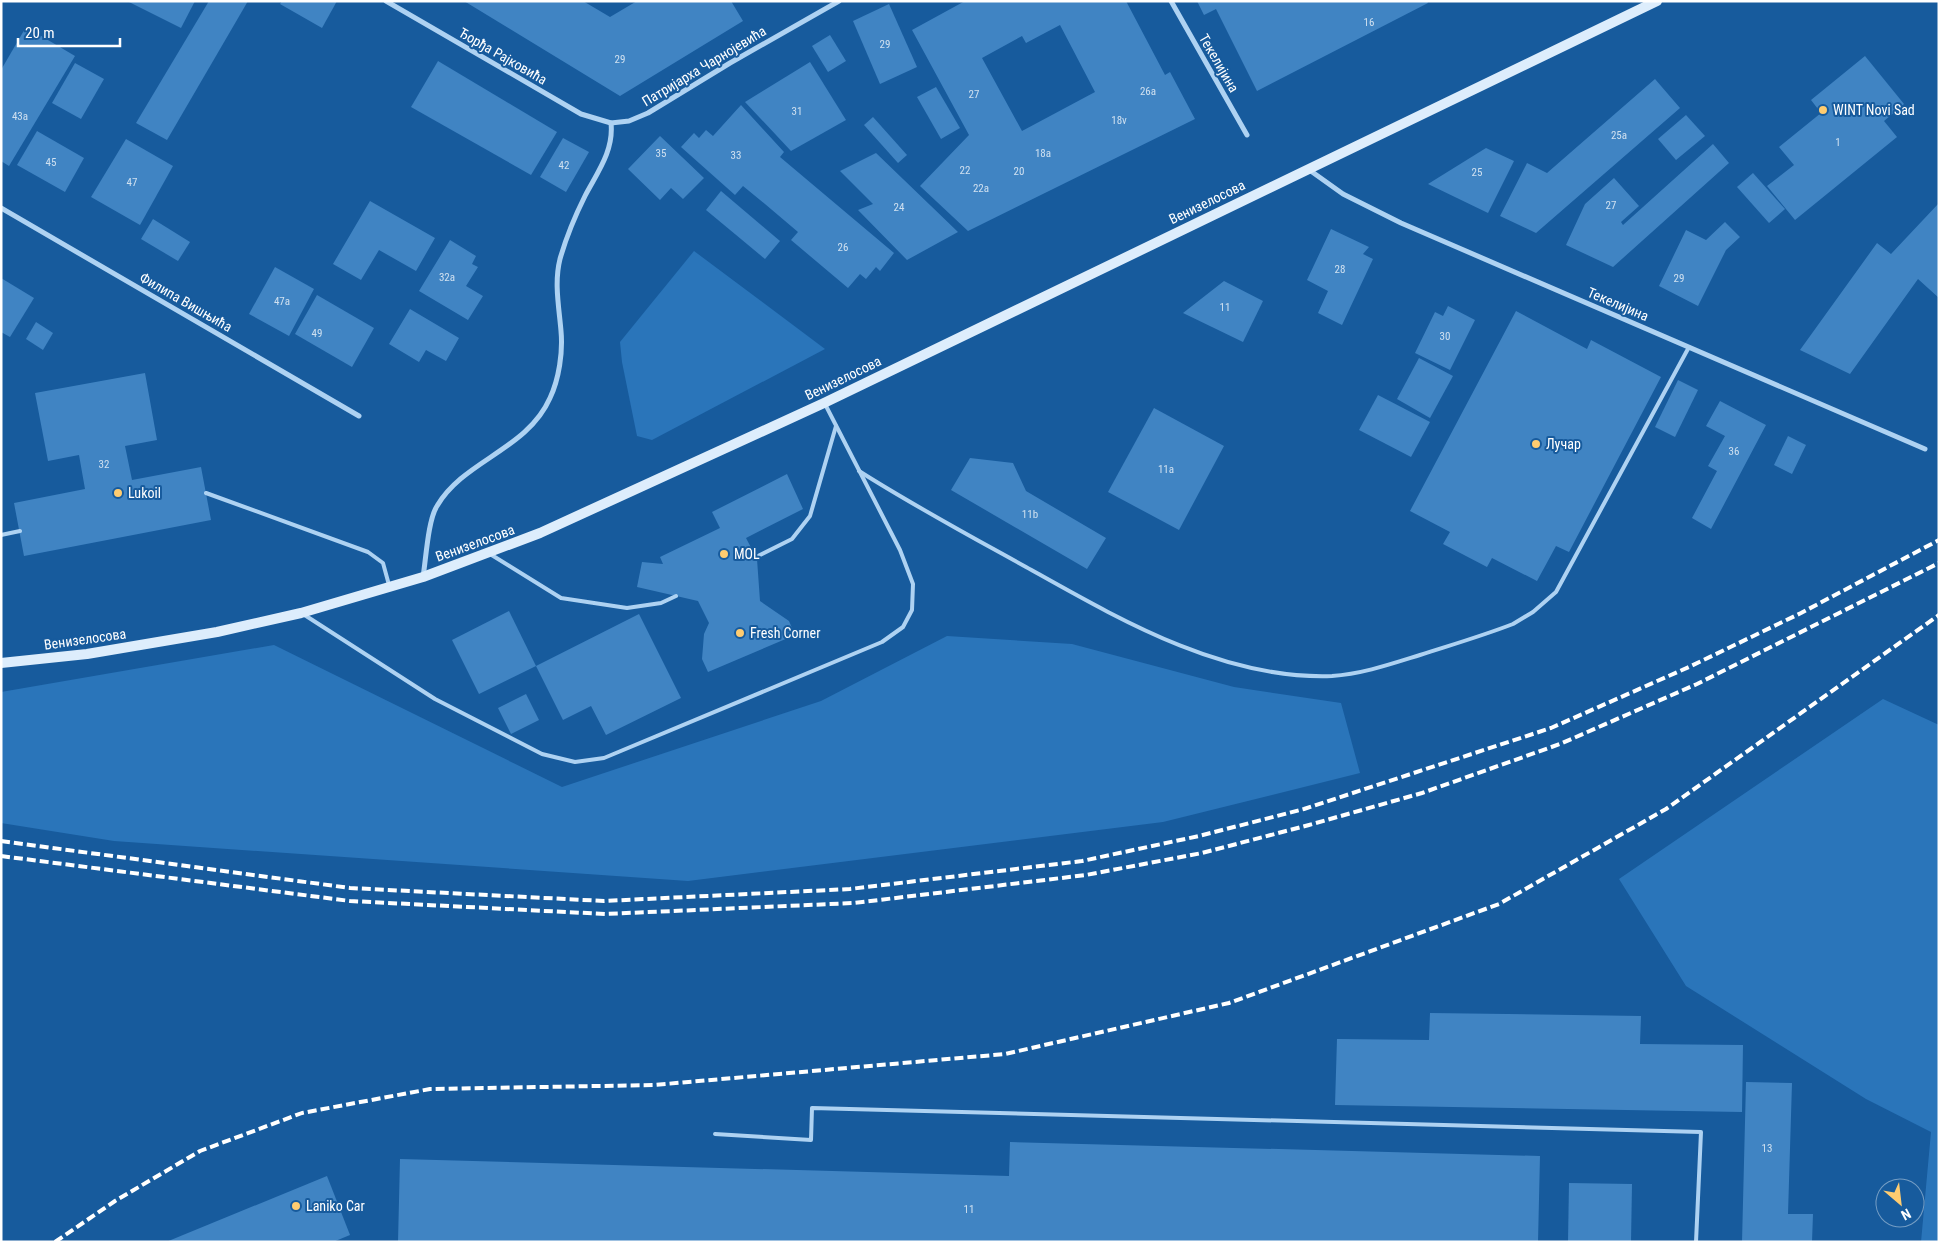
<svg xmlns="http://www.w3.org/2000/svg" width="1940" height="1243" viewBox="0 0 1940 1243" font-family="'Roboto Condensed',sans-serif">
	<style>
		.green { fill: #2a75ba }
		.building { fill: #4084c3; fill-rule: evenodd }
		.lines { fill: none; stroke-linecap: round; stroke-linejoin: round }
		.service { stroke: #aed2f2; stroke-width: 4 }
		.minor { stroke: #aed2f2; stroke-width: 5 }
		.secondary { stroke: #ddedfc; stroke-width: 10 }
		.rail { stroke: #fff; stroke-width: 4; stroke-dasharray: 9 4; stroke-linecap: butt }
		.poi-dot { fill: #ffcc70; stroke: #175b9d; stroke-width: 2 }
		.labels { text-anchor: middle; stroke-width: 4; stroke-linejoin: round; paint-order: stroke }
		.number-label { font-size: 11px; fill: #cfe0f0 }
		.street-label { font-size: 14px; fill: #fff; stroke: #175b9d }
		.poi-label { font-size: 14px; fill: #fff; stroke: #175b9d; text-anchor: start }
	</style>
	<rect width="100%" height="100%" fill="#175b9d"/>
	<g class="green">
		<path d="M694,251L825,349L652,440L637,436L622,362L620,342Z"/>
		<path d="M947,636L1072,644L1234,687L1341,703L1360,773L1163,822L688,881L114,841L1,823V692L274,645L562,787L821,701Z"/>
		<path d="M1883,699L1939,725V1242H1921L1931,1132L1866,1099L1686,986L1619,879Z"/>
	</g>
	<g class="building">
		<path d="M127,1H195L181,28Z"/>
		<path d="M209,1H248L167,140L136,123Z"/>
		<path d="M282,1H337L322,28L280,4Z"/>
		<path d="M464,1H583L610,17L637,1H731L743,21L620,96Z"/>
		<path d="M965,1H1126L1165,75L1170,72L1195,119L968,231L920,186L969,135L912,30ZM1060,25L1095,92L1022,131L982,58L1022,36L1026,43Z"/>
		<path d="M1197,1H1427L1428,3L1257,91L1216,9L1204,15Z"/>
		<path d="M889,4L917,67L880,84L853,21Z"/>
		<path d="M26,27L75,56L9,166L1,161V70Z"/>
		<path d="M830,35L846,61L828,72L812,46Z"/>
		<path d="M1865,56L1904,104L1884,121L1897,137L1795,220L1767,186L1794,165L1779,147L1821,113L1811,100Z"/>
		<path d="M438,61L557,132L531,175L411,107Z"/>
		<path d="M810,62L846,120L791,151L745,102Z"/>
		<path d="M75,63L104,79L81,119L52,103Z"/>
		<path d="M1655,79L1680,108L1536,233L1500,216L1527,163L1547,173Z"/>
		<path d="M936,87L960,128L941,139L917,97Z"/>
		<path d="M741,105L784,152L780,157L894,253L880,271L876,267L866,279L860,274L848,288L791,240L798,232L765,204L743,186L735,195L681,147L694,133L699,138L706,130L713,136Z"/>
		<path d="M1686,115L1705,136L1676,160L1658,139Z"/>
		<path d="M873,117L907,155L898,163L864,125Z"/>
		<path d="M37,131L84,158L65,192L17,165Z"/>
		<path d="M660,136L704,178L683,199L671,188L660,200L628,169Z"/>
		<path d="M563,138L589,152L566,192L540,177Z"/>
		<path d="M126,139L173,166L140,225L91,197Z"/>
		<path d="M1713,144L1729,163L1613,267L1566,245L1585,204L1614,178L1639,206L1621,222L1623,225Z"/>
		<path d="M1486,148L1514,161L1488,213L1428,184Z"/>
		<path d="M876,153L958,232L907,260L858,210L873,204L840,171Z"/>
		<path d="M1753,173L1785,209L1769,223L1737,187Z"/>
		<path d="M721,191L780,241L765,259L706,210Z"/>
		<path d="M370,201L435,238L416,271L379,250L361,280L333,264Z"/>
		<path d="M1939,203V298L1918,279L1850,374L1800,350L1877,243L1891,254Z"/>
		<path d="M153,219L190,242L178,261L141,239Z"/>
		<path d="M1725,222L1740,237L1726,250L1698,306L1659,286L1686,230L1706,240Z"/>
		<path d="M1331,229L1369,247L1363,254L1373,259L1342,325L1318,313L1328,291L1307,280Z"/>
		<path d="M450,240L476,256L472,264L478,267L466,286L483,296L468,320L419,291Z"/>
		<path d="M275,267L314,289L289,336L249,314Z"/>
		<path d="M1,278L34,298L10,337L1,332Z"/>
		<path d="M1224,281L1263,301L1243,342L1183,313Z"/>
		<path d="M317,295L374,328L352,367L295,334Z"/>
		<path d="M1448,306L1475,320L1450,370L1415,353L1435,312L1443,316Z"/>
		<path d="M410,309L459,338L446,361L426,350L419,362L389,344Z"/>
		<path d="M1516,311L1587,349L1591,340L1661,377L1569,552L1556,546L1537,581L1492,558L1487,567L1443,544L1450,532L1410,511Z"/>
		<path d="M36,322L53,333L43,350L26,339Z"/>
		<path d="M1419,358L1453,376L1430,418L1397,399Z"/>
		<path d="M145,373L157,440L125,446L132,480L201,467L211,520L24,556L14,503L85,489L79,455L48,461L35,393Z"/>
		<path d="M1678,380L1698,390L1675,437L1655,427Z"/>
		<path d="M1378,395L1430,422L1411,457L1359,430Z"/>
		<path d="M1720,401L1766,425L1711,529L1692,518L1717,471L1708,466L1725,436L1706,426Z"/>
		<path d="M1154,408L1224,446L1179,530L1108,492Z"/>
		<path d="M1788,436L1806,445L1792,474L1774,465Z"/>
		<path d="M970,458L1013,463L1026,491L1106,538L1087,569L951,490Z"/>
		<path d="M787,474L803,509L746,538L757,559L760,601L789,621L795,635L708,672L702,659L704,634L709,623L698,601L637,587L642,562L663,564L660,557L720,528L712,512Z"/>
		<path d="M509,611L536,666L479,694L452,640Z"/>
		<path d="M639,614L681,698L606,735L591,706L563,720L536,666Z"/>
		<path d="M526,694L539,720L511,734L498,708Z"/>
		<path d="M1430,1013L1641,1016L1640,1044L1743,1045L1742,1112L1335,1105L1337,1039L1429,1040Z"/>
		<path d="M1746,1082L1792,1083L1788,1214H1813L1812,1242H1742Z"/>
		<path d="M1010,1142L1540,1156L1538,1242H398L400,1159L1009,1176Z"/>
		<path d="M327,1176L350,1235L333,1242H166Z"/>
		<path d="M1569,1183L1632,1184L1631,1242H1568Z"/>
	</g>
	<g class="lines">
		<g class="service">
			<path d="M859,471C914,506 970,536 1026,567C1119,619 1222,680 1332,676C1362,674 1391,664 1420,655C1451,645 1482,636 1513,624L1533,612L1556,592L1689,347"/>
			<path d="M206,493L368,552L383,563L389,585"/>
			<path d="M1,535L20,531"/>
			<path d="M490,554L561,598L627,608L661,603L676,596"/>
			<path d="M756,557L792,539L810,516L836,426"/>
			<path d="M303,614L435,699L542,754L575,762L604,758L882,642L903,627L912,610L913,584L900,550L825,404"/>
			<path d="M715,1134L811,1140L812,1108L1701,1132L1696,1242"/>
		</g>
		<g class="minor">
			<path d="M386,1L581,114L611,123L629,121L648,113L730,63L839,1"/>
			<path d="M1171,1L1247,135"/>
			<path d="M1308,169L1343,194L1401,223L1925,449"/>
			<path d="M1,208L359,416"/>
			<path d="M423,577C426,559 428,520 437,506C464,460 527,450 550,398C559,379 563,352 561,331C559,307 554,283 560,259C566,238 575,216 585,196C597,173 614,151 611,123"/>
		</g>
		<path class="secondary" d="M1,663L87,654L217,632L301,613L423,577L540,533L824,403L1657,1"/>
		<g class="rail">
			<path d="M1,841L350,888L604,901L850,889L1082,861L1199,836L1304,809L1551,728L1689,667L1801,613L1939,540"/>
			<path d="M1,856L350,901L605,914L854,903L1086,875L1202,853L1309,825L1422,793L1560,744L1697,684L1939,563"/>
			<path d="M55,1242L115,1201L200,1151L302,1113L430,1089L654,1085L1005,1054L1229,1003L1499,904L1666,809L1939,615"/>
		</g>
	</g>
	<g class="poi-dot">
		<circle cx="1823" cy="110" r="5"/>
		<circle cx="1536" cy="444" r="5"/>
		<circle cx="118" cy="493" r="5"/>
		<circle cx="724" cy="554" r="5"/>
		<circle cx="740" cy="633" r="5"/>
		<circle cx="296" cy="1206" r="5"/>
	</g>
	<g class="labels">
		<g class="number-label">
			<text x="1369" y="26">16</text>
			<text x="885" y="48">29</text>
			<text x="620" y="63">29</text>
			<text x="1148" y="95">26a</text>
			<text x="974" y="98">27</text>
			<text x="797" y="115">31</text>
			<text x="20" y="120">43a</text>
			<text x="1119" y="124">18v</text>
			<text x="1619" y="139">25a</text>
			<text x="1838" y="146">1</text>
			<text x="661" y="157">35</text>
			<text x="1043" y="157">18a</text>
			<text x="736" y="159">33</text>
			<text x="51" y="166">45</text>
			<text x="564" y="169">42</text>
			<text x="965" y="174">22</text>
			<text x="1019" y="175">20</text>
			<text x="1477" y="176">25</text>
			<text x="132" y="186">47</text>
			<text x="981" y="192">22a</text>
			<text x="1611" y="209">27</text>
			<text x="899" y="211">24</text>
			<text x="843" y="251">26</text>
			<text x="1340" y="273">28</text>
			<text x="447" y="281">32a</text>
			<text x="1679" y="282">29</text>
			<text x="282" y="305">47a</text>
			<text x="1225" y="311">11</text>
			<text x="317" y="337">49</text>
			<text x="1445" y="340">30</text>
			<text x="1734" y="455">36</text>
			<text x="104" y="468">32</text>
			<text x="1166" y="473">11a</text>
			<text x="1030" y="518">11b</text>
			<text x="1767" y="1152">13</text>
			<text x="969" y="1213">11</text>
		</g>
		<g class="street-label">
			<text transform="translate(503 56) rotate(30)" y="5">Ђорђа Рајковића</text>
			<text transform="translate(1219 63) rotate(60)" y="5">Текелијина</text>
			<text transform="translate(704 66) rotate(-31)" y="5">Патријарха Чарнојевића</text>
			<text transform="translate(1207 202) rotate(-26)" y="5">Венизелосова</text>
			<text transform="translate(186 302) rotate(30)" y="5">Филипа Вишњића</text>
			<text transform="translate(1618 304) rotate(23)" y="5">Текелијина</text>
			<text transform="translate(843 378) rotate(-26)" y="5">Венизелосова</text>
			<text transform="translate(475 543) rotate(-20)" y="5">Венизелосова</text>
			<text transform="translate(85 639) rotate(-8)" y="5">Венизелосова</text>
		</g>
		<g class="poi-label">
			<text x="1833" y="115">WINT Novi Sad</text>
			<text x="1546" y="449">Лучар</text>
			<text x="128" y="498">Lukoil</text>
			<text x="734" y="559">MOL</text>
			<text x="750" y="638">Fresh Corner</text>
			<text x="306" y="1211">Laniko Car</text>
		</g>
	</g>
	<rect width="1940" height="1243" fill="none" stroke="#ffffff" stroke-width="5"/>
	<g transform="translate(1900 1203) rotate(152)"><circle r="24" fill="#175b9d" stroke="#749dc4"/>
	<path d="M0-4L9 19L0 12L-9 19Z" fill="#ffcc70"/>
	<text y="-8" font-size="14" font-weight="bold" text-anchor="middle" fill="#ffffff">N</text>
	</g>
	<path d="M18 38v8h102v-8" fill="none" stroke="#ffffff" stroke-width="2.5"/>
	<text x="25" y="38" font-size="15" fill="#ffffff" stroke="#175b9d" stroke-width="4" paint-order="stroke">20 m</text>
</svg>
